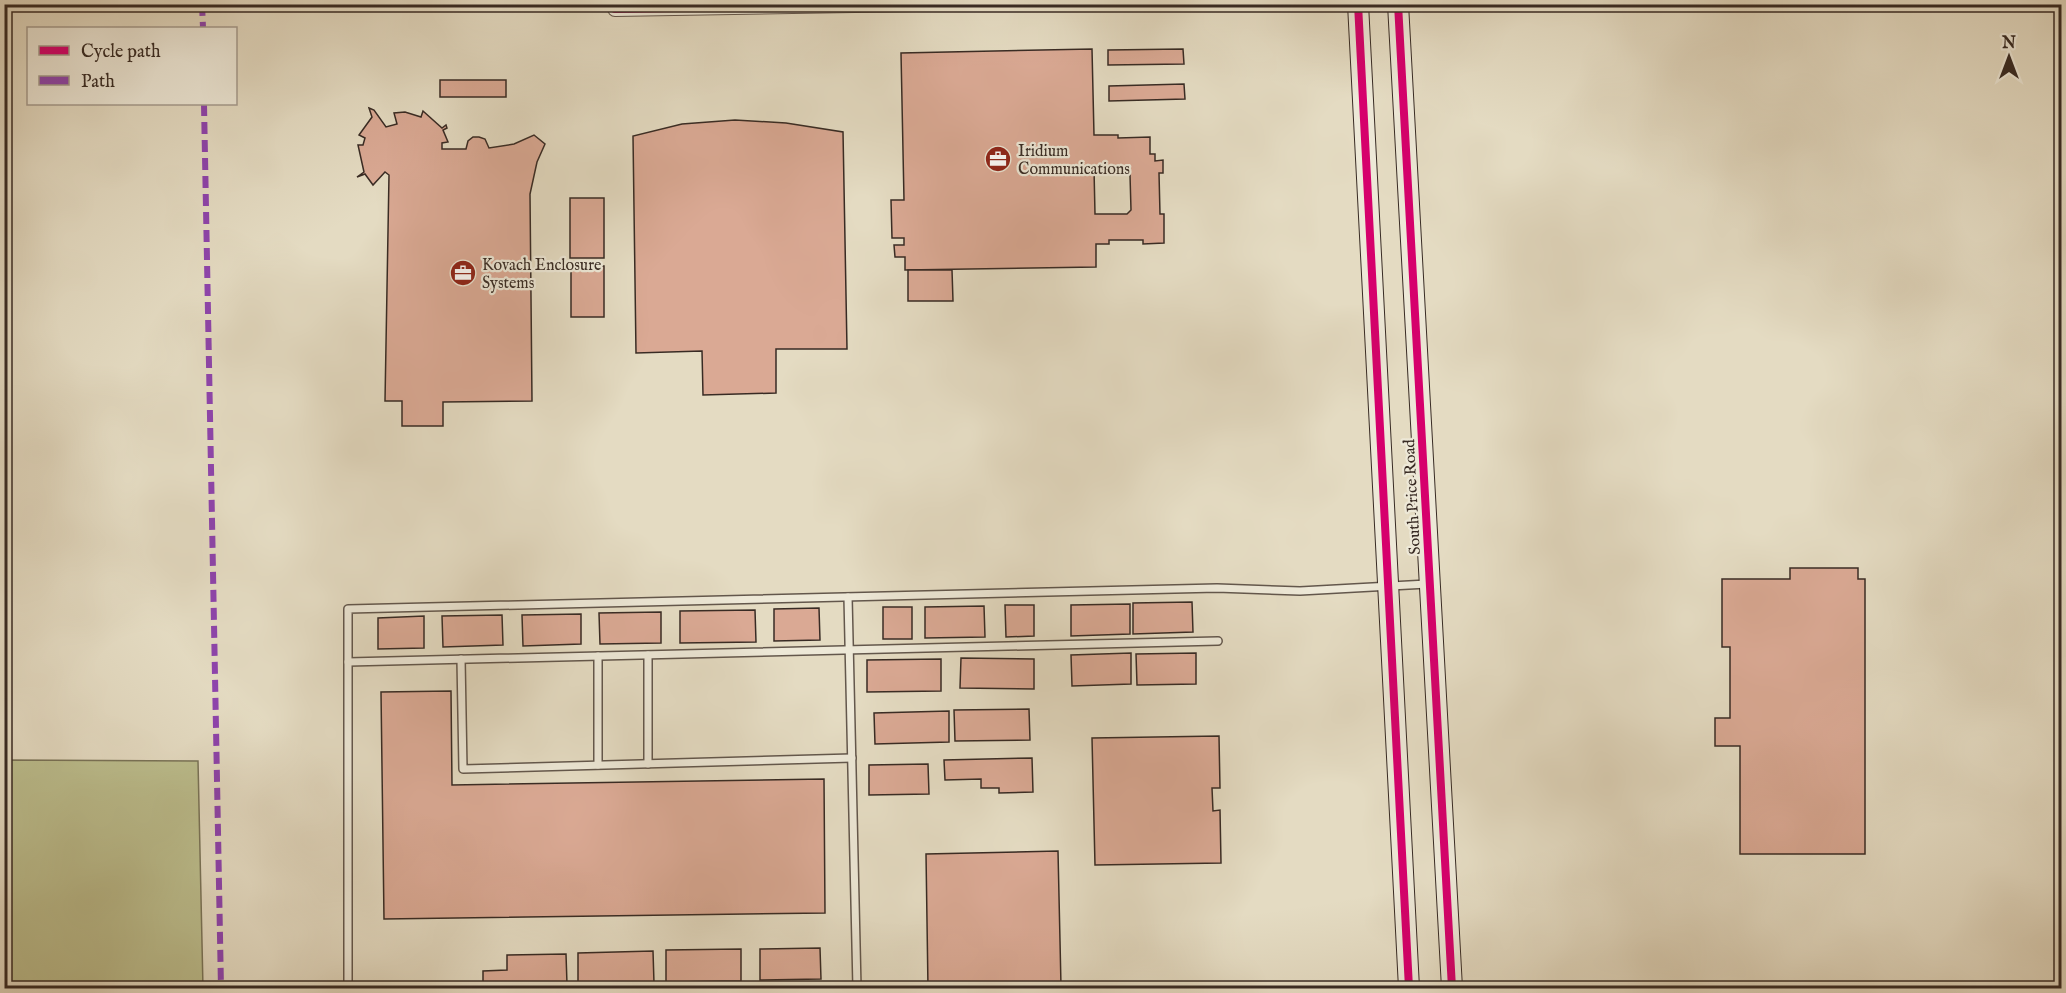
<svg xmlns="http://www.w3.org/2000/svg" width="2066" height="993" viewBox="0 0 2066 993" font-family="'IM FELL English',serif">
	<style>
		.green { fill: #bcbe8e; stroke: #7a7459; stroke-width: 1.5 }
		.building { fill: #daa994; stroke: #382b24; stroke-width: 1.5; fill-rule: evenodd }
		.lines { fill: none; stroke-linecap: round; stroke-linejoin: round }
		.service-casing { stroke: #63574c; stroke-width: 10 }
		.minor-casing { stroke: #63574c; stroke-width: 16 }
		.secondary-casing { stroke: #382b24; stroke-width: 22 }
		.service { stroke: #ede8d7; stroke-width: 7 }
		.minor { stroke: #ede8d7; stroke-width: 14 }
		.secondary { stroke: #ede8d7; stroke-width: 20 }
		.quiet { stroke: #8e44ad; stroke-width: 6; stroke-dasharray: 12 6; stroke-linecap: butt }
		.cycleway-casing { stroke: #ede8d7; stroke-width: 11 }
		.cycleway { stroke: #d6006c; stroke-width: 8 }
		.labels { text-anchor: middle; stroke-width: 4.5; stroke-linejoin: round; paint-order: stroke }
		.poi-label { font-size: 16px; fill: #382b24; stroke: #ede8d7; text-anchor: start }
		.street-label { font-size: 16px; fill: #382b24; stroke: #ede8d7 }
	</style>
	<rect width="100%" height="100%" fill="#e4dbc2"/>
	<filter id="stains"><feTurbulence type="fractalNoise" baseFrequency=".00333" numOctaves="4"/><feColorMatrix values="0 0 0 0 .2 0 0 0 0 .09 0 0 0 0 .02 0 0 0 .5 -.17"/></filter>
	<radialGradient id="worn" r=".72"><stop offset=".6" stop-color="#630" stop-opacity="0"/><stop offset="1" stop-color="#630" stop-opacity=".3"/></radialGradient>
	<path class="green" d="M5,760L198,761L203,988H5Z"/>
	<g class="building">
		<path d="M1092,49L1094,135H1118V138L1150,137V154H1155V161L1163,160V173H1159L1160,214H1164V243L1143,244V240H1109V244H1096V267L905,270V257H895L894,245H904V238H892L891,200H904L901,53ZM1094,169H1126L1130,175L1131,210L1127,214H1095Z"/>
		<path d="M1183,49L1184,64L1108,65V50Z"/>
		<rect x="440" y="80" width="66" height="17"/>
		<path d="M1184,84L1185,99L1109,101V86Z"/>
		<path d="M369,108L374,110L386,127L397,124L394,113L405,112L421,117L423,111L442,128L446,125L447,128L443,130L448,142L442,143V149H466L468,141L473,137H479L485,139L489,148L514,144L534,135L545,144L537,162L530,194L532,401L443,402V426H402V401H385L389,175L385,172L373,185L365,174L357,177L364,172L358,145H363L365,138L359,135L372,117Z"/>
		<path d="M735,120L786,123L843,132L847,349H776V393L703,395L702,351L636,353L633,136L682,124Z"/>
		<rect x="570" y="198" width="34" height="60"/>
		<rect x="571" y="266" width="33" height="51"/>
		<path d="M908,270H952L953,301H908Z"/>
		<path d="M1790,568H1858V579H1865V854H1740V746H1715V718H1730V647H1722V579H1790Z"/>
		<path d="M1192,602L1193,632L1133,634V603Z"/>
		<path d="M1130,604V634L1071,636V605Z"/>
		<path d="M1005,605H1034V636L1006,637Z"/>
		<path d="M984,606L985,637L925,638V607Z"/>
		<rect x="883" y="607" width="29" height="32"/>
		<path d="M819,608L820,640L774,641V609Z"/>
		<path d="M755,610L756,642L680,643V611Z"/>
		<path d="M661,612V643L600,644L599,613Z"/>
		<path d="M581,614V644L523,646L522,615Z"/>
		<path d="M502,615L503,645L443,647L442,616Z"/>
		<path d="M424,616V648L378,649V618Z"/>
		<path d="M1131,653V684L1072,686L1071,655Z"/>
		<path d="M1196,653V684L1137,685L1136,654Z"/>
		<path d="M961,658L1034,659V689L960,688Z"/>
		<path d="M941,659V691L867,692V660Z"/>
		<path d="M451,691L452,785L824,779L825,913L384,919L381,692Z"/>
		<path d="M1029,709L1030,740L955,741L954,710Z"/>
		<path d="M949,711V742L875,744L874,713Z"/>
		<path d="M1219,736L1220,788H1212L1213,811L1220,810L1221,863L1095,865L1092,738Z"/>
		<path d="M1032,758L1033,792L999,793V788H981V779L945,780L944,760Z"/>
		<path d="M928,764L929,794L869,795V765Z"/>
		<path d="M1058,851L1061,986L928,988L926,854Z"/>
		<path d="M820,948L821,979L760,980V949Z"/>
		<path d="M741,949V981L666,982V950Z"/>
		<path d="M653,951L654,983L578,985V953Z"/>
		<path d="M566,954L567,984L483,986V971L507,970V955Z"/>
	</g>
	<g class="lines">
		<g class="service-casing">
			<g id="service">
				<path d="M848,597L857,988"/>
				<path d="M598,656V765"/>
				<path d="M461,659L463,769L852,758"/>
				<path d="M348,662L1218,641"/>
				<path d="M648,764V655"/>
				<path d="M348,988V609L1217,588L1300,591L1427,584"/>
			</g>
		</g>
		<g class="minor-casing">
			<path id="minor" d="M615,9L916,4"/>
		</g>
		<g class="secondary-casing">
			<g id="secondary">
				<path d="M1358,4L1409,988"/>
				<path d="M1398,4L1452,988"/>
			</g>
		</g>
		<use href="#service" class="service"/>
		<use href="#minor" class="minor"/>
		<use href="#secondary" class="secondary"/>
		<g class="quiet">
			<path d="M202,4L203,28"/>
			<path d="M204,104L221,988"/>
		</g>
		<g class="cycleway-casing">
			<g id="cycleway">
				<path d="M1358,4L1409,988"/>
				<path d="M1398,4L1452,988"/>
				<path d="M615,9L916,4"/>
			</g>
		</g>
		<use href="#cycleway" class="cycleway"/>
	</g>
	<defs>
		<g id="office-disc" transform="scale(1.35)"><circle r="9.5" fill="#8f2418" stroke="#ede8d7"/><path d="M-6-3h4V-5.5h4V-3h4V5H-6ZM-1-4.5V-3h2v-1.5ZM-6 0V1H6V0Z" fill="#fff"/></g>
	</defs>
	<g fill-rule="evenodd">
		<use href="#office-disc" x="998" y="159"/>
		<use href="#office-disc" x="463" y="273"/>
	</g>
	<g class="labels">
		<g class="poi-label">
			<text x="1018" y="156">Iridium<tspan x="1018" dy="18">Communications</tspan></text>
			<text x="482" y="270">Kovach Enclosure<tspan x="482" dy="18">Systems</tspan></text>
		</g>
		<g class="street-label">
			<text transform="translate(1411 497) rotate(-93)" y="6">South Price Road</text>
		</g>
	</g>
	<rect width="2066" height="993" fill="none" stroke="#e4dbc2" stroke-width="24"/>
	<rect x="6" y="6" width="2054" height="981" fill="none" stroke="#382b24" stroke-width="3"/>
	<rect x="12" y="12" width="2042" height="969" fill="none" stroke="#382b24" stroke-width="1.5"/>
	<rect x="27" y="27" width="210" height="78" fill="#ede8d7" stroke="#a59c8f" stroke-width="1.5"/>
	<rect x="39" y="46" width="30" height="9" fill="#d6006c" stroke="#a59c8f" stroke-width="1.5"/>
	<text x="81" y="57" font-size="18" fill="#382b24">Cycle path</text>
	<rect x="39" y="76" width="30" height="9" fill="#8e44ad" stroke="#a59c8f" stroke-width="1.5"/>
	<text x="81" y="87" font-size="18" fill="#382b24">Path</text>
	<g transform="translate(2009 57)" stroke="#ede8d7" stroke-width="4.5" paint-order="stroke">
	<path d="M0-4.5L10 22L0 15L-10 22Z" fill="#382b24"/>
	<text y="-9" font-size="16" font-weight="bold" text-anchor="middle" fill="#382b24">N</text>
	</g>
	<rect width="100%" height="100%" filter="url(#stains)"/>
	<rect width="100%" height="100%" fill="url(#worn)"/>
</svg>
